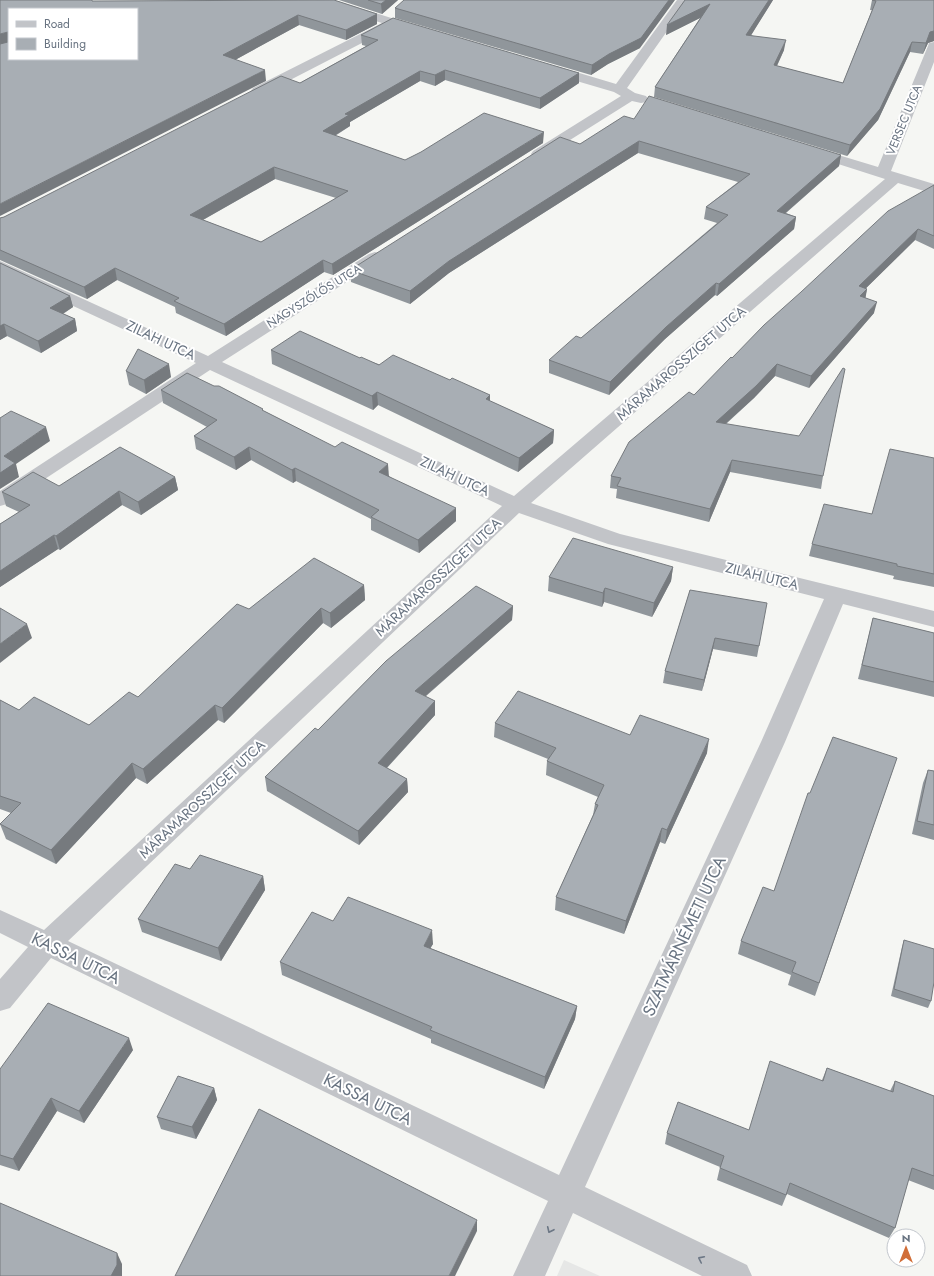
<svg xmlns="http://www.w3.org/2000/svg" width="934" height="1276" viewBox="0 0 934 1276" font-family="Jost,sans-serif">
	<style>
		.built { fill: #e6e7e6 }
		.lines { fill: none; stroke-linecap: round; stroke-linejoin: round }
		.street { fill: #c2c4c8; fill-rule: evenodd }
		.wall { fill: #90969b; fill-rule: evenodd }
		.shaded-wall { fill: #767a7e }
		.building { fill: #a8aeb4; stroke: #767a7e; fill-rule: evenodd }
		.oneway { stroke: #6c7785 }
		.labels { text-anchor: middle; stroke-width: 4; stroke-linejoin: round; paint-order: stroke }
		.far-street-label { font-size: 12px; fill: #687381; stroke: #fff }
		.street-label { font-size: 14px; fill: #687381; stroke: #fff }
		.near-street-label { font-size: 17px; fill: #687381; stroke: #fff }
	</style>
	<rect width="100%" height="100%" fill="#f5f6f3"/>
	<path class="built" d="M564,1260L600,1276H557Z"/>
	<g class="lines">
		<g class="street">
			<path d="M316,0H334L420,27L422,30L420,33L416,34L393,27L263,94H253L251,91L253,88L382,23L318,3Z"/>
			<path d="M677,0H689L627,88L635,93L646,96L648,99L646,102L641,103L632,101L543,157L538,158L533,157L531,154L533,151L621,96L614,92L546,72L544,69L546,66H556L616,84Z"/>
			<path d="M934,42V62L891,171L934,184V194L898,183L531,503L620,534L934,611V627L843,604L785,742L585,1187L747,1265L752,1276H702L573,1213L545,1276H513L548,1201L51,958L10,1008L0,1011V979L28,947L0,933V910L44,930L502,506L210,370L7,504L0,506V491L196,363L0,272V261L208,356L369,254L375,252L381,254L383,257L381,260L222,362L514,496L885,179L807,154L805,151L807,148L812,147L878,167L928,46L929,43ZM519,513L608,544L824,599L761,742L559,1175L68,941Z"/>
		</g>
	</g>
	<g class="wall">
		<path d="M0,0L377,14V24L346,40L299,25L235,60L266,81Z"/>
		<path d="M339,0H398L382,14Z"/>
		<path d="M685,0H773L751,35L784,50L777,66L843,83L872,10H870L872,0H934V41L928,43L923,54L910,52L878,120L847,156L654,97L655,87L700,18L666,35Z"/>
		<path d="M395,8L640,48L608,64L591,75L395,18Z"/>
		<path d="M361,35L579,73V83L540,109L445,80L435,86L420,81L350,122V126L335,136L405,160L543,143L333,275L324,272L226,336L176,313L175,307L117,280L87,299L0,260V218L4,217L300,83L366,46L362,45ZM275,179L336,198L261,242L203,220Z"/>
		<path d="M634,119L841,155L839,166L786,213L796,217L794,229L717,296L715,295L665,339L609,395L549,373V360L581,338L717,223L704,219L706,207L738,182L638,153L449,273L410,304L351,282L350,270L580,144Z"/>
		<path d="M934,185V249L915,240L865,289H867L865,298L874,313L809,388L775,376L754,398L726,424L823,476L821,489L730,472L709,522L616,498L617,489L610,488L611,476L694,395L732,358Z"/>
		<path d="M0,263L70,296L73,307L63,314L75,319L77,331L41,353L7,336L0,340Z"/>
		<path d="M271,350L360,358L490,401L554,430L553,443L518,472L378,405L373,410L272,364Z"/>
		<path d="M126,371L171,377L146,394L129,385Z"/>
		<path d="M161,390L264,411L389,476L456,521L419,553L371,530V519L296,481L293,483L251,460L236,470L196,449L194,436L207,427L163,403Z"/>
		<path d="M934,458V587L893,579L894,576L809,556L812,544L872,514Z"/>
		<path d="M175,477L178,490L141,515L122,505L60,550L58,549L0,587V524L19,512L6,506L2,492Z"/>
		<path d="M673,567L671,581L652,617L604,602L602,607L548,591L549,577Z"/>
		<path d="M364,585L365,600L331,628L323,623L224,723L218,720L147,784L136,778L56,864L6,839L0,824L11,813L0,809V700L19,710L89,725L138,697L249,609Z"/>
		<path d="M690,590L759,646L757,657L713,649L702,691L663,683L665,671Z"/>
		<path d="M513,606L512,620L425,697L435,701V715L387,768L407,779L408,792L359,845L267,791L265,777L318,730Z"/>
		<path d="M873,618L934,633V697L858,679Z"/>
		<path d="M495,723L630,735L707,753L665,844L660,842L624,934L555,910L556,897L593,815L595,804L598,797L546,775L547,761L548,759L494,737Z"/>
		<path d="M897,758L815,996L788,985L791,975L738,954L741,941L774,891L810,793Z"/>
		<path d="M928,770L934,771V840L912,834L923,783Z"/>
		<path d="M190,869L263,876L265,890L221,961L142,932L138,919Z"/>
		<path d="M333,921L433,944L430,948L577,1006L575,1019L544,1089L431,1043V1039L282,975L280,962Z"/>
		<path d="M904,940L931,1001L928,1008L891,996L902,947Z"/>
		<path d="M133,1050L84,1123L57,1111L19,1171L0,1165V1069Z"/>
		<path d="M827,1068L890,1091L895,1081L934,1096V1190L908,1180L895,1228L889,1238L787,1194L782,1206L717,1180L720,1167L665,1144L667,1133L749,1130L822,1080Z"/>
		<path d="M214,1088L217,1100L196,1139L161,1129L157,1117Z"/>
	</g>
	<g class="shaded-wall">
		<path d="M386,0H398L382,14L381,4Z"/>
		<path d="M669,0H675L640,48L608,64L591,75L592,65L609,54Z"/>
		<path d="M769,0H773L745,45L746,35Z"/>
		<path d="M710,4L708,14L666,35L667,25Z"/>
		<path d="M377,14V24L346,40V30Z"/>
		<path d="M298,15L299,25L224,66L223,55Z"/>
		<path d="M934,31V41L928,43L923,54L926,43L930,32Z"/>
		<path d="M8,32L9,42L0,45V34Z"/>
		<path d="M786,40L784,50L772,76L774,65Z"/>
		<path d="M912,42L910,52L878,120L847,156L850,145Z"/>
		<path d="M265,70L266,81L0,216V204Z"/>
		<path d="M445,70V80L435,86V75Z"/>
		<path d="M420,71V81L350,122V126L324,142L323,131L345,114Z"/>
		<path d="M579,73V83L540,109V98Z"/>
		<path d="M544,132L543,143L333,275L332,264Z"/>
		<path d="M639,141L638,153L449,273L410,304V291L449,261Z"/>
		<path d="M841,155L839,166L775,222L777,211Z"/>
		<path d="M274,167L275,179L192,226L190,215Z"/>
		<path d="M796,217L794,229L717,296L719,284Z"/>
		<path d="M918,229L915,240L856,298L859,286Z"/>
		<path d="M323,260L324,272L226,336L224,324Z"/>
		<path d="M115,268L117,280L87,299L84,287Z"/>
		<path d="M716,283L715,295L665,339L609,395L610,382L666,327Z"/>
		<path d="M867,289L865,301L860,296Z"/>
		<path d="M70,296L73,307L53,320L50,308Z"/>
		<path d="M877,302L874,313L809,388L811,376Z"/>
		<path d="M75,319L77,331L41,353L38,341Z"/>
		<path d="M4,324L7,336L0,340V326Z"/>
		<path d="M169,364L171,377L146,394L144,380Z"/>
		<path d="M777,364L775,376L754,398L714,434L716,422Z"/>
		<path d="M377,392L378,405L373,410L372,396Z"/>
		<path d="M490,395V409L486,399Z"/>
		<path d="M46,427L50,441L16,464L19,477L0,489V473L4,456Z"/>
		<path d="M554,430L553,443L518,472L519,458Z"/>
		<path d="M249,447L251,460L236,470L234,457Z"/>
		<path d="M732,460L730,472L709,522L710,509Z"/>
		<path d="M388,464L389,477L379,472Z"/>
		<path d="M295,468L296,481L293,483L292,470Z"/>
		<path d="M175,477L178,490L141,515L138,502Z"/>
		<path d="M119,491L122,505L60,550L56,536Z"/>
		<path d="M456,508V521L419,553L418,540Z"/>
		<path d="M54,535L58,549L0,587V571Z"/>
		<path d="M673,567L671,581L652,617L654,603Z"/>
		<path d="M364,585L365,600L331,628L330,613Z"/>
		<path d="M605,588L604,602L602,607L603,593Z"/>
		<path d="M513,606L512,620L415,705V691Z"/>
		<path d="M321,608L323,623L224,723L222,708Z"/>
		<path d="M27,624L32,638L0,663V644Z"/>
		<path d="M715,638L713,649L702,691L704,680Z"/>
		<path d="M435,701V715L379,776L378,763Z"/>
		<path d="M215,705L218,720L147,784L143,769Z"/>
		<path d="M709,739L707,753L665,844L667,830Z"/>
		<path d="M132,763L136,778L56,864L51,850Z"/>
		<path d="M407,779L408,792L359,845L358,831Z"/>
		<path d="M662,828L660,842L624,934L626,921Z"/>
		<path d="M263,876L265,890L221,961L218,948Z"/>
		<path d="M432,930L433,944L424,959V946Z"/>
		<path d="M577,1006L575,1019L544,1089L545,1077Z"/>
		<path d="M129,1038L133,1050L84,1123L79,1111Z"/>
		<path d="M214,1088L217,1100L196,1139L192,1127Z"/>
		<path d="M51,1098L57,1111L19,1171L13,1159Z"/>
		<path d="M477,1220V1231L455,1276H449Z"/>
		<path d="M117,1253L122,1264V1276H111Z"/>
	</g>
	<g class="building">
		<path d="M0,0H92V1L334,0L377,14L346,30L298,15L223,55L265,70L0,204V44L8,42V32L0,34ZM9,9H137V59H9Z"/>
		<path d="M368,0H386L381,4Z"/>
		<path d="M404,0H669L641,38L609,54L592,65L395,8Z"/>
		<path d="M685,0H769L746,35L786,40L774,65L843,83L876,1L872,0H934V31L930,32L926,43L912,42L880,109L850,145L655,87L710,4L667,25Z"/>
		<path d="M393,18L579,73L540,98L445,70L435,75L420,71L345,114L349,115L323,131L405,160L421,152L484,113L544,132L332,264L323,260L224,324L174,301L179,298L115,268L84,287L0,250V218L4,217L281,76L300,83L378,40L361,35ZM274,167L348,191L261,242L190,215Z"/>
		<path d="M649,96L841,155L777,211L796,217L719,284L716,283L666,327L610,382L549,360L576,336L581,338L728,215L706,207L750,174L639,141L449,261L410,291L350,270L560,137L580,144L624,116L634,119Z"/>
		<path d="M934,185V236L918,229L859,286L867,289L860,296L877,302L811,376L777,364L756,386L716,422L799,436L843,368L845,369L823,476L732,460L710,509L617,486L621,478L611,476L629,442L689,392L694,395L731,357L732,358L764,325L801,292L888,211Z"/>
		<path d="M0,263L70,296L50,308L75,319L38,341L4,324L0,326Z"/>
		<path d="M300,331L360,358L361,357L379,365L393,355L450,380L452,378L490,395L486,399L554,430L519,458L377,392L372,396L271,350Z"/>
		<path d="M138,349L169,364L144,380L126,371Z"/>
		<path d="M187,373L214,386H219L263,409L262,410L335,447L342,442L388,464L379,472L456,508L418,540L371,517L379,510L295,468L292,470L249,447L234,457L194,436L217,420L161,390Z"/>
		<path d="M11,411L46,427L4,456L15,463L0,473V418Z"/>
		<path d="M120,447L175,477L138,502L119,491L56,536L54,535L0,571V524L30,505L2,492L33,472L59,486Z"/>
		<path d="M890,449L934,458V574L897,566V564L812,544L824,504L872,514Z"/>
		<path d="M573,538L673,567L654,603L605,588L603,593L549,577Z"/>
		<path d="M314,558L364,585L330,613L321,608L222,708L215,705L143,769L132,763L51,850L0,824L21,803L0,796V700L19,710L34,697L89,725L129,692L138,697L237,604L249,609Z"/>
		<path d="M476,586L513,606L415,691L435,701L378,763L407,779L358,831L265,777L315,728L318,730L386,661Z"/>
		<path d="M690,590L767,603L759,646L715,638L704,680L665,671Z"/>
		<path d="M0,608L27,624L0,644Z"/>
		<path d="M873,618L934,633V682L862,665Z"/>
		<path d="M518,691L630,735L640,715L709,739L667,830L662,828L626,921L556,897L598,805L595,804L604,785L547,761L556,748L495,723Z"/>
		<path d="M833,737L897,758L819,983L792,972L796,962L741,941L763,887L774,891L808,793H810Z"/>
		<path d="M928,770L934,771V825L917,821Z"/>
		<path d="M200,855L263,876L218,948L138,919L175,864L190,869Z"/>
		<path d="M348,897L432,930L424,946L577,1006L545,1077L430,1030L432,1027L280,962L312,912L333,921Z"/>
		<path d="M904,940L934,949V982L931,1001L894,989Z"/>
		<path d="M48,1003L129,1038L79,1111L51,1098L13,1159L0,1155V1069Z"/>
		<path d="M770,1061L823,1081L827,1068L893,1092L895,1081L934,1096V1176L912,1168L895,1228L790,1183L786,1195L720,1168L724,1156L667,1133L678,1102L749,1130Z"/>
		<path d="M178,1076L214,1088L192,1127L157,1117Z"/>
		<path d="M259,1109L477,1220L449,1276H175Z"/>
		<path d="M0,1203L117,1253V1265L111,1276H0Z"/>
	</g>
	<defs><path id="oneway-chevron" d="M-2-3.5L2.5 0L-2 3.5" fill="none" stroke-width="1.6" stroke-linecap="round" stroke-linejoin="round"/></defs>
	<g class="oneway">
		<use href="#oneway-chevron" transform="translate(550 1230) rotate(115)"/>
		<use href="#oneway-chevron" transform="translate(701 1259) rotate(-154)"/>
	</g>
	<g class="labels">
		<g class="far-street-label">
			<text transform="translate(904 120) rotate(-68)" y="4">VERSEC UTCA</text>
			<text transform="translate(314 296) rotate(-32)" y="4">NAGYSZŐLŐS UTCA</text>
		</g>
		<g class="street-label">
			<text transform="translate(161 340) rotate(25)" y="5">ZILAH UTCA</text>
			<text transform="translate(681 363) rotate(-41)" y="5">MÁRAMAROSSZIGET UTCA</text>
			<text transform="translate(455 476) rotate(25)" y="5">ZILAH UTCA</text>
			<text transform="translate(762 576) rotate(14)" y="5">ZILAH UTCA</text>
			<text transform="translate(438 577) rotate(-43)" y="5">MÁRAMAROSSZIGET UTCA</text>
			<text transform="translate(202 799) rotate(-43)" y="5">MÁRAMAROSSZIGET UTCA</text>
		</g>
		<g class="near-street-label">
			<text transform="translate(684 936) rotate(-65)" y="6">SZATMÁRNÉMETI UTCA</text>
			<text transform="translate(76 958) rotate(26)" y="6">KASSA UTCA</text>
			<text transform="translate(368 1099) rotate(26)" y="6">KASSA UTCA</text>
		</g>
	</g>
	<rect x="8" y="8" width="130" height="52" fill="#ffffff" stroke="#c3c7cd"/>
	<rect x="16" y="21" width="20" height="6" fill="#c2c4c8" stroke="#c3c7cd"/>
	<text x="44" y="28" font-size="12" fill="#687381">Road</text>
	<rect x="16" y="38" width="20" height="12" fill="#a8aeb4" stroke="#c3c7cd"/>
	<text x="44" y="48" font-size="12" fill="#687381">Building</text>
	<g transform="translate(906 1248)"><circle r="19" fill="#ffffff" stroke="#c3c7cd"/>
	<path d="M0-3L7 15L0 10L-7 15Z" fill="#d16e38"/>
	<text y="-6" font-size="11" font-weight="bold" text-anchor="middle" fill="#687381">N</text>
	</g>
</svg>
